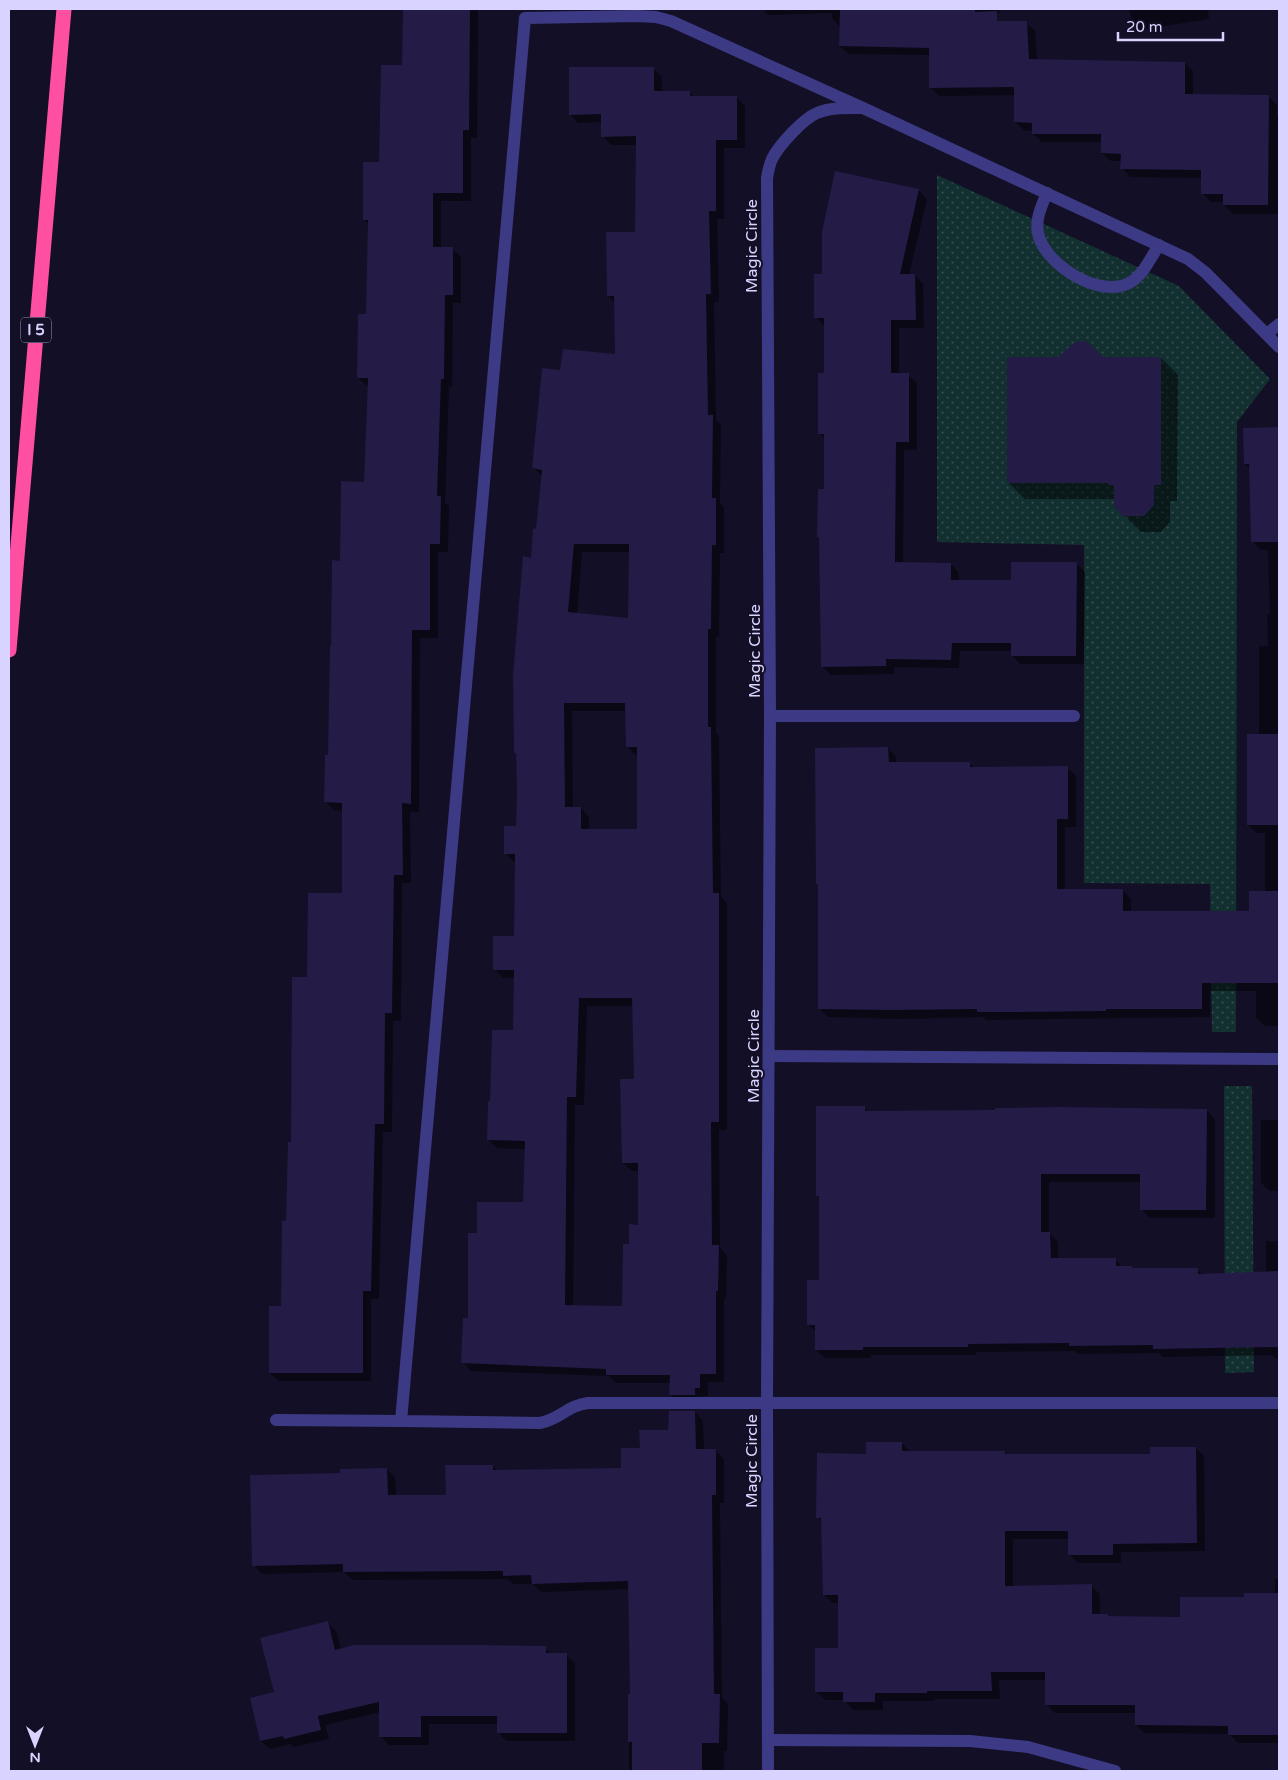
<svg xmlns="http://www.w3.org/2000/svg" width="1288" height="1780" viewBox="0 0 1288 1780" font-family="'Varela Round',sans-serif">
	<style>
		.grass { fill: url(#grass-dots) }
		.shadow { fill: #0007; fill-rule: evenodd }
		.building { fill: #241b47; fill-rule: evenodd }
		.lines { fill: none; stroke-linecap: round; stroke-linejoin: round }
		.service { stroke: #3d3a85; stroke-width: 12 }
		.minor { stroke: #3d3a85; stroke-width: 12 }
		.motorway { stroke: #ff4fa3; stroke-width: 15 }
		.labels { text-anchor: middle; stroke-width: 4; stroke-linejoin: round; paint-order: stroke }
		.shield { fill: #130f26; stroke: #9e99be; stroke-width: 1 }
		.shield-label { font-size: 15px; font-weight: bold; fill: #d9d4ff }
		.street-label { font-size: 16px; fill: #d9d4ff; stroke: #130f26 }
	</style>
	<defs>
		<pattern id="grass-dots" width="8" height="8" patternUnits="userSpaceOnUse" patternTransform="scale(1.25)"><rect width="8" height="8" fill="#12302f"/><path d="M2 2h.1M6 6h.1" fill="none" stroke="#344d4e" stroke-width="1.8" stroke-linecap="round"/></pattern>
	</defs>
	<rect width="100%" height="100%" fill="#130f26"/>
	<g class="grass">
		<path d="M937,175L1179,286L1270,379L1237,422L1236,1032H1212L1210,884L1084,883V545L937,542Z"/>
		<path d="M1224,1086H1252L1254,1372L1225,1373Z"/>
	</g>
	<g class="shadow">
		<path d="M404,9H478L477,138H471V201H441V248L452,249L461,257V303H453L452,387H449L445,503L449,506L448,552H438V638H420L419,812H410L411,883H402L401,1021H393L392,1132H383L379,1299H371V1381H279L270,1373L282,1307L293,1144L309,978L343,894V811L334,810L326,802L341,562L365,483L369,386H367L358,378L367,315L369,224L364,220L381,163L404,67Z"/>
		<path d="M762,9H996L1000,12L979,22L1026,23L1035,31L1037,60L1185,63L1193,71V95L1268,96L1277,105V116H1279V214H1233L1224,205V202H1211L1202,193V178L1130,177L1122,168V161H1111L1102,153L1103,142H1042L1033,134V131L1024,130L1015,122V95L939,96L930,87V55L849,54L840,46L841,28L832,18V13L768,15Z"/>
		<path d="M1129,9H1208L1209,19L1140,30L1132,21Z"/>
		<path d="M654,69L662,77V92H690L694,97L737,98L745,106V148H724V219H717L719,302H714L716,420L721,425L720,503L724,507V553H720L719,637H716V733L719,736L721,897L727,903V1130H719L720,1248L727,1255L726,1299H724V1382H708V1396H703V1403H679L670,1394L671,1383H616L609,1376L471,1371L463,1362L470,1320L479,1234L524,1204L526,1149L497,1148L488,1139L491,1103L515,1032L516,978H503L494,969L515,937L516,862H514L505,853L517,827L532,559L537,530L542,476L534,468L561,371L616,355L615,303L608,296L636,233L637,145H611L603,136V122L578,123L570,114ZM582,552H630V619L577,614ZM572,711H626L627,746L635,755H638V830H589V817L581,808H573ZM587,1006H634L635,1081L623,1163L632,1171H640V1226L631,1245L623,1308L573,1306L575,1105H584Z"/>
		<path d="M918,190L927,199L909,275H915L923,284L924,328H899V375H908L917,383V450H904L903,563L951,564L959,573V581H1012L1076,563L1085,572L1084,664H1020L1012,655V651H960L959,668L894,667V674L831,675L822,666L826,440L819,433L826,375L824,326L816,317L823,275Z"/>
		<path d="M1103,358H1161L1178,375L1177,501H1170V522L1161,532H1141L1124,515L1116,499H1025L1008,482Z"/>
		<path d="M1279,428V1026H1265L1256,1018V991H1210V1017L986,1020L984,1017L900,1019L828,1017L819,1008V886L817,883L888,748L896,757L897,763H969L975,768H1067L1076,776V827H1065V890H1122L1131,899V912H1251L1265,892V833H1257L1248,825L1259,735V646H1268L1267,614H1270L1268,550H1261L1252,541L1250,469L1245,464V429Z"/>
		<path d="M864,1107L869,1113L1206,1110L1215,1119V1218H1150L1141,1209V1182H1049V1233L1058,1242V1259H1115L1123,1268H1132L1134,1270L1197,1269L1203,1275L1266,1273V1241H1279V1359H1276L1272,1355L1163,1357L1159,1353L1078,1354L1075,1351L976,1352V1355H871V1358H825L816,1350V1332L808,1324L820,1282V1198L817,1196Z"/>
		<path d="M1261,1120H1279V1191H1270L1261,1183Z"/>
		<path d="M695,1412L703,1421L704,1450H715L724,1459V1503H720L722,1698L728,1704L727,1751H724V1771H629V1696H631L630,1589L541,1592L533,1584H513L508,1579L353,1580L344,1572L262,1574L254,1565L341,1474L387,1469L395,1478L396,1496H447L493,1466L498,1471L622,1469L641,1450Z"/>
		<path d="M902,1444L910,1452H1005L1008,1455H1151L1195,1448L1204,1456L1205,1551L1121,1552V1563H1078L1069,1554V1539H1013V1587L1091,1586L1100,1594V1616L1110,1618L1182,1619L1245,1599L1275,1594V1579H1279V1743H1238L1229,1734L1144,1733L1136,1725V1713H1055L1047,1705V1680H999L1000,1699H935V1701H883V1710H853L844,1700H825L816,1691L839,1649V1603H833L824,1595L822,1522L818,1517L867,1455Z"/>
		<path d="M327,1623L336,1631L341,1650L545,1648L552,1655H566L575,1663V1741H506L498,1732V1724H429V1745H389L381,1737V1712L325,1725L329,1739L293,1747L290,1744L270,1749L261,1741L251,1699L275,1693Z"/>
	</g>
	<g class="building">
		<path d="M403,9H470L469,130H463V193H433V247H453V295H445L444,379H441L437,496H441L440,544H430V630H412L411,804L402,803L403,875H394L392,1013H385L384,1124H375L371,1291H363V1373H269V1306H281L282,1221H286L288,1142H291L292,977H307L308,893H342V803L324,802L325,755H328L330,646H331L332,560L340,561L341,481L364,482L368,378H357L358,314H366L368,220H363V162H379L381,65H402Z"/>
		<path d="M840,9H975V12L997,11V21H1027L1029,59L1185,62V94L1269,95L1268,205H1223V194H1201V170L1120,169L1121,154L1101,153V134H1032V123L1014,122V87L929,88V48L839,46Z"/>
		<path d="M569,67H654V91H690V96H737V140H716V211H709L711,294H706L708,415H713L712,498H716V545H712L711,629H708V727H711L713,893H719V1122H711L712,1245H719L718,1291H716V1374H700V1388H695V1395H669L670,1375H606V1369L461,1363L463,1318H468V1233H477V1202H523L525,1141L487,1140L488,1101H490L492,1030H513L514,970H493V936H514L515,854H504V826H516L517,790L516,753H514L513,675L523,556L531,558L533,528L536,529L542,470L532,468L542,368L560,370L563,349L615,354L614,296H607L606,232H635L636,136L601,137V114L569,115ZM574,544H629L628,618L568,612ZM564,703H625L626,747H637V829H581V807H565ZM579,998H632L634,1079H620L622,1163H638V1225L629,1224V1244H623L622,1306L565,1305L567,1097H576Z"/>
		<path d="M835,171L919,189L900,274H915L916,320H891V373H909V442H896L895,562L951,563V580H1011V562H1077L1076,656H1011V643H952L951,660L886,659V666L821,667L819,537H817L818,489H824V434H818V373H824V318H814V274H822V232Z"/>
		<path d="M1086,341L1103,357H1161V485H1154V505L1144,516H1123L1114,506V485H1108V483H1007V357H1058L1075,342Z"/>
		<path d="M1279,427V542H1251L1249,464H1244L1243,428Z"/>
		<rect x="1247" y="734" width="32" height="91"/>
		<path d="M888,747L889,762H970V767L1068,766V819H1057V889H1123V911H1249V891H1279V983H1202V1009H1106V1011L1021,1012H977V1009L890,1010L818,1009V884H816L815,748Z"/>
		<path d="M816,1106H865V1111L995,1110V1108L1059,1107L1207,1109L1206,1210H1140V1174H1041V1232H1050L1051,1258H1116V1266H1132V1268H1198V1274L1279,1271V1347L1153,1349V1345L1069,1346V1343L968,1344V1347H863V1350H815V1325H807V1280H819V1196H816Z"/>
		<path d="M669,1411H695L696,1449H716V1495H712L714,1694H720L719,1743H702V1771H632V1742H628V1694H630L628,1581L532,1584L531,1575L503,1576V1571L343,1572V1564L252,1566L250,1475L340,1473V1469L387,1468L388,1495H446L445,1465H493V1470L621,1468V1448H640L639,1430H668Z"/>
		<path d="M866,1442H902V1451H1005V1454H1150V1447H1196L1197,1543L1113,1544V1555H1068V1531H1005V1586L1092,1584V1614H1108V1616L1180,1617V1597H1244V1593H1279V1735H1228V1726L1135,1725V1705H1045V1672H991L992,1691H927V1693H875V1702H843V1692H815V1648H838V1595H823L821,1518H816L817,1453L866,1454Z"/>
		<path d="M328,1621L335,1650L354,1645H479L546,1646V1653H567V1733H497V1716H421V1737H379V1702L318,1716L321,1730L284,1739L283,1736L260,1741L250,1698L274,1692L260,1638Z"/>
	</g>
	<g class="lines">
		<g class="service">
			<path d="M1047,193C1042,205 1035,219 1038,233C1044,264 1099,299 1129,283C1143,276 1151,257 1159,245"/>
			<path d="M770,716H1074"/>
		</g>
		<g class="minor">
			<path d="M863,108L671,21L656,17L638,16L525,18L401,1421L540,1423C561,1419 566,1406 588,1403H1279"/>
			<path d="M1267,334L1279,324"/>
			<path d="M769,1056L1279,1059"/>
			<path d="M276,1420L401,1421"/>
			<path d="M768,1740L970,1741L1028,1747L1115,1771"/>
			<path d="M768,1771L767,1404L770,716L767,178C768,172 769,166 772,159C779,145 803,119 817,113C831,107 848,108 863,108L1188,259L1206,273L1279,347"/>
		</g>
		<path class="motorway" d="M9,650L64,9"/>
	</g>
	<g class="labels">
		<rect class="shield" x="21" y="317.5" width="30" height="25" rx="4"/>
		<g class="shield-label">
			<text x="36" y="335">I 5</text>
		</g>
		<g class="street-label">
			<text transform="translate(751 246) rotate(-90)" y="6">Magic Circle</text>
			<text transform="translate(754 651) rotate(-90)" y="6">Magic Circle</text>
			<text transform="translate(753 1056) rotate(-90)" y="6">Magic Circle</text>
			<text transform="translate(751 1461) rotate(-90)" y="6">Magic Circle</text>
		</g>
	</g>
	<rect width="1288" height="1780" fill="none" stroke="#d9d4ff" stroke-width="20"/>
	<g transform="translate(35 1745) rotate(180)" stroke="#130f26" stroke-width="4" paint-order="stroke">
	<path d="M0-4L9 19L0 12L-9 19Z" fill="#d9d4ff"/>
	<text y="-8" font-size="14" font-weight="bold" text-anchor="middle" fill="#d9d4ff">N</text>
	</g>
	<path d="M1118 32v8h105v-8" fill="none" stroke="#d9d4ff" stroke-width="2.5"/>
	<text x="1126" y="32" font-size="15" fill="#d9d4ff" stroke="#130f26" stroke-width="4" paint-order="stroke">20 m</text>
</svg>
